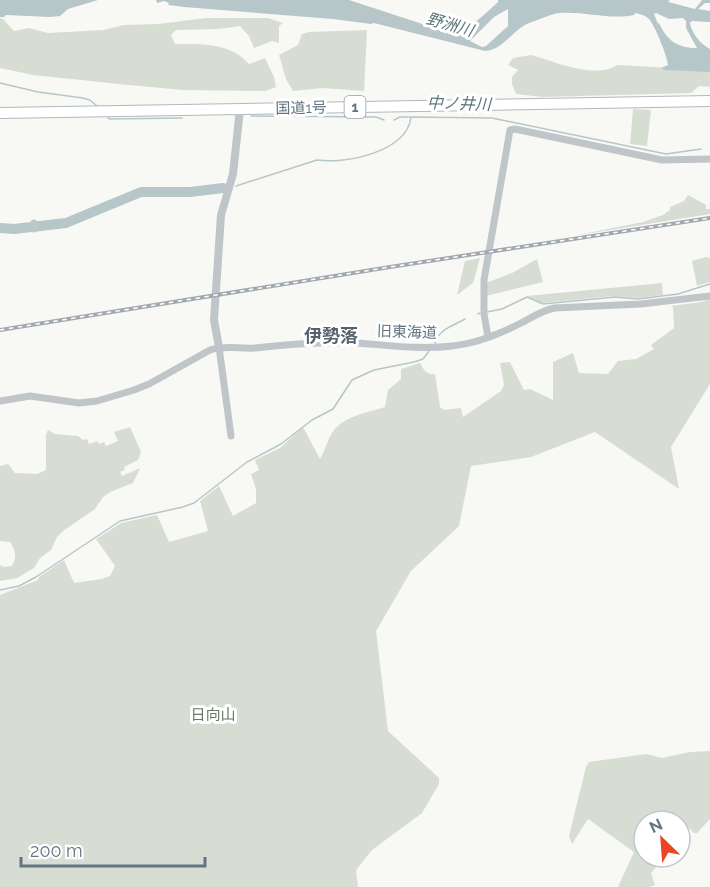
<svg xmlns="http://www.w3.org/2000/svg" width="710" height="887" viewBox="0 0 710 887" font-family="Raleway,'Noto Sans JP',sans-serif">
	<style>
		.green { fill: #d8ddd4 }
		.water { fill: #b7c6c9; fill-rule: evenodd }
		.lines { fill: none; stroke-linecap: round; stroke-linejoin: round }
		.stream { stroke: #b7c6c9; stroke-width: 1.5 }
		.river { stroke: #b7c6c9; stroke-width: 10 }
		.trunk-casing { stroke: #b4b8bb; stroke-width: 12 }
		.minor { stroke: #c0c5c9; stroke-width: 7 }
		.tertiary { stroke: #c0c5c9; stroke-width: 8 }
		.trunk { stroke: #fff; stroke-width: 10 }
		.rail-casing { stroke: #a1a9af; stroke-width: 4 }
		.rail { stroke: #fff; stroke-width: 1.5; stroke-dasharray: 4.5; stroke-linecap: butt }
		.labels { text-anchor: middle; stroke-width: 6; stroke-linejoin: round; paint-order: stroke }
		.shield { fill: #fff; stroke: #919ea7; stroke-width: 1.5 }
		.shield-label { font-size: 14px; font-weight: bold; fill: #627581 }
		.street-label { font-size: 15px; fill: #627581; stroke: #fff }
		.park-label { font-size: 15px; fill: #667961; stroke: #fff }
		.water-label { font-size: 16px; font-style: italic; fill: #5c757c; stroke: #fff }
		.quarter-label { font-size: 18px; font-weight: bold; fill: #54636c; stroke: #fff }
	</style>
	<rect width="100%" height="100%" fill="#f8f8f5"/>
	<g class="green">
		<path d="M0,18L3,19L14,31L29,28L48,33L103,30L124,25L158,24L206,18H268L283,23L279,26V43L272,41L254,48L249,36L240,26L218,29L176,30L171,35L175,44C201,44 230,42 249,64L265,58L274,77L276,87L265,91L182,90L119,84L33,75L0,68Z"/>
		<path d="M367,30L364,91L322,88L293,91L286,79L279,55L298,45L302,34L309,32Z"/>
		<path d="M531,55C553,61 596,80 617,65L706,70L710,73V87L699,86L691,93L542,97L516,94L512,84V77L518,70L508,65L513,58Z"/>
		<path d="M633,109L651,110L647,146L630,144Z"/>
		<path d="M688,195L706,205V209H710V214L573,236L643,222L663,215L670,210V207L684,201Z"/>
		<path d="M706,257L710,258V282L697,286L692,261Z"/>
		<path d="M480,258L473,283L457,295L465,261Z"/>
		<path d="M537,259L543,282L486,296V283L512,273Z"/>
		<path d="M662,283L663,295L638,298L613,296L542,303L527,296Z"/>
		<path d="M710,299V384L671,447L679,489L595,432L531,457L471,466L459,526L411,571L376,631L388,731L439,778V784L422,813L372,850L356,870L358,887H0V595L38,580L39,577L64,560L74,583L102,579L110,576L115,566L96,539L121,523L157,515L169,542L208,531L200,501L219,486L233,516L256,503V489L251,474L259,470L255,460L280,448L303,427L320,459C325,451 327,441 332,433C343,416 366,413 385,407L388,390L401,379V369L420,363C424,370 426,375 435,374L440,407L444,410L461,408L463,417L501,391L504,385L500,363L510,362L524,390L530,389L553,400V362L573,353L579,373L608,374L618,361L636,359L654,349L651,345L674,328L673,307L671,306L701,302Z"/>
		<path d="M130,427L141,452L138,460L124,467L125,470L120,472L122,476L140,468L133,483L110,492L103,497L95,509L63,531L57,537L51,550L40,558L34,568L17,578L0,581V565L3,567L12,566C17,557 16,551 10,542L0,541V466L8,464L15,473L37,474L46,470V435L48,430L55,434L78,436L83,440L87,439L89,444L97,441L99,444L104,442L106,446L118,441L114,432Z"/>
		<path d="M710,751V819L697,833H694L682,821L680,823V821H658L649,813L641,821L644,831V857H651L658,865L651,873L655,885L649,887H618L634,852L588,819L572,844L569,836L586,767L589,762L646,754L662,758L690,752Z"/>
	</g>
	<g class="water">
		<path d="M0,0H98L68,9L60,16L50,17L6,15L4,17H0Z"/>
		<path d="M156,0H349L453,34C469,30 486,13 498,2V0H670L668,2L695,9L702,0H710V3H705L698,9L710,11V22L692,21L690,23C691,32 701,45 710,49V72L664,70L661,68L668,65C667,55 655,26 649,19C645,15 640,14 635,13L634,15C609,20 585,11 559,13C551,14 541,19 532,22C514,27 504,50 485,51L374,23L371,24L333,19L184,7L168,5L169,3L164,1L157,3ZM508,9V26L486,46L482,47L470,41L494,17ZM656,13L669,19L683,18L686,21V28L697,48C678,48 667,41 659,23L658,24L654,14Z"/>
	</g>
	<g class="lines">
		<g class="stream">
			<path d="M0,83L38,92L83,98L90,100L97,106"/>
			<path d="M251,116L376,117L384,120"/>
			<path d="M108,118L110,119L182,118"/>
			<path d="M394,120L400,117H410"/>
			<path d="M236,186L317,160C346,164 407,152 411,117L492,118L666,154L701,149"/>
			<path d="M487,312L502,309L527,297L543,304L615,297L638,299L678,294L710,284"/>
			<path d="M478,314L480,313"/>
			<path d="M435,343C439,329 453,326 465,319"/>
			<path d="M0,590L19,586L36,577L120,521L183,507L194,503L247,462L281,444L312,420L333,409L352,380L374,370L414,362L423,359L429,351"/>
		</g>
		<path class="river" d="M0,228L14,229L66,223L141,192H190L223,188"/>
		<g class="trunk-casing">
			<path id="trunk" d="M0,113L710,101"/>
		</g>
		<g class="minor">
			<path d="M34,229V223"/>
			<path d="M488,337L484,314V280L510,130L515,129L662,160L710,159"/>
			<path d="M219,347L231,436"/>
			<path d="M0,401L30,396L79,403L97,401L134,390L149,384L210,350C224,345 240,349 255,348C289,344 322,342 356,343C388,345 420,350 452,346C475,344 500,334 521,323C533,317 541,311 554,308L641,304L710,296"/>
		</g>
		<path class="tertiary" d="M219,347L214,320L221,215L233,174L240,109"/>
		<use href="#trunk" class="trunk"/>
		<g class="rail-casing">
			<path id="rail" d="M0,330L390,267L710,218"/>
		</g>
		<use href="#rail" class="rail"/>
	</g>
	<g class="labels">
		<rect class="shield" x="344.5" y="96" width="21" height="22" rx="4.5"/>
		<g class="shield-label">
			<text x="355" y="112">1</text>
		</g>
		<g class="street-label">
			<text transform="translate(301 108) rotate(-1)" y="5">国道1号</text>
			<text transform="translate(407 332) rotate(2)" y="5">旧東海道</text>
		</g>
		<g class="park-label">
			<text x="213" y="720">日向山</text>
		</g>
		<g class="water-label">
			<text transform="translate(450 24) rotate(16)" y="6">野洲川</text>
			<text transform="translate(459 103) rotate(2)" y="6">中ノ井川</text>
		</g>
		<g class="quarter-label">
			<text x="331" y="342">伊勢落</text>
		</g>
	</g>
	<g transform="translate(662 839) rotate(335)"><circle r="28" fill="#ffffff" stroke="#c0c8cd" stroke-width="1.5"/>
	<path d="M0-4.5L10 22L0 15L-10 22Z" fill="#eb4522"/>
	<text y="-9" font-size="16" font-weight="bold" text-anchor="middle" fill="#627581">N</text>
	</g>
	<path d="M21 857v9h184v-9" fill="none" stroke="#627581" stroke-width="3"/>
	<text x="30" y="857" font-size="18" fill="#627581" stroke="#ffffff" stroke-width="4.5" paint-order="stroke">200 m</text>
</svg>
